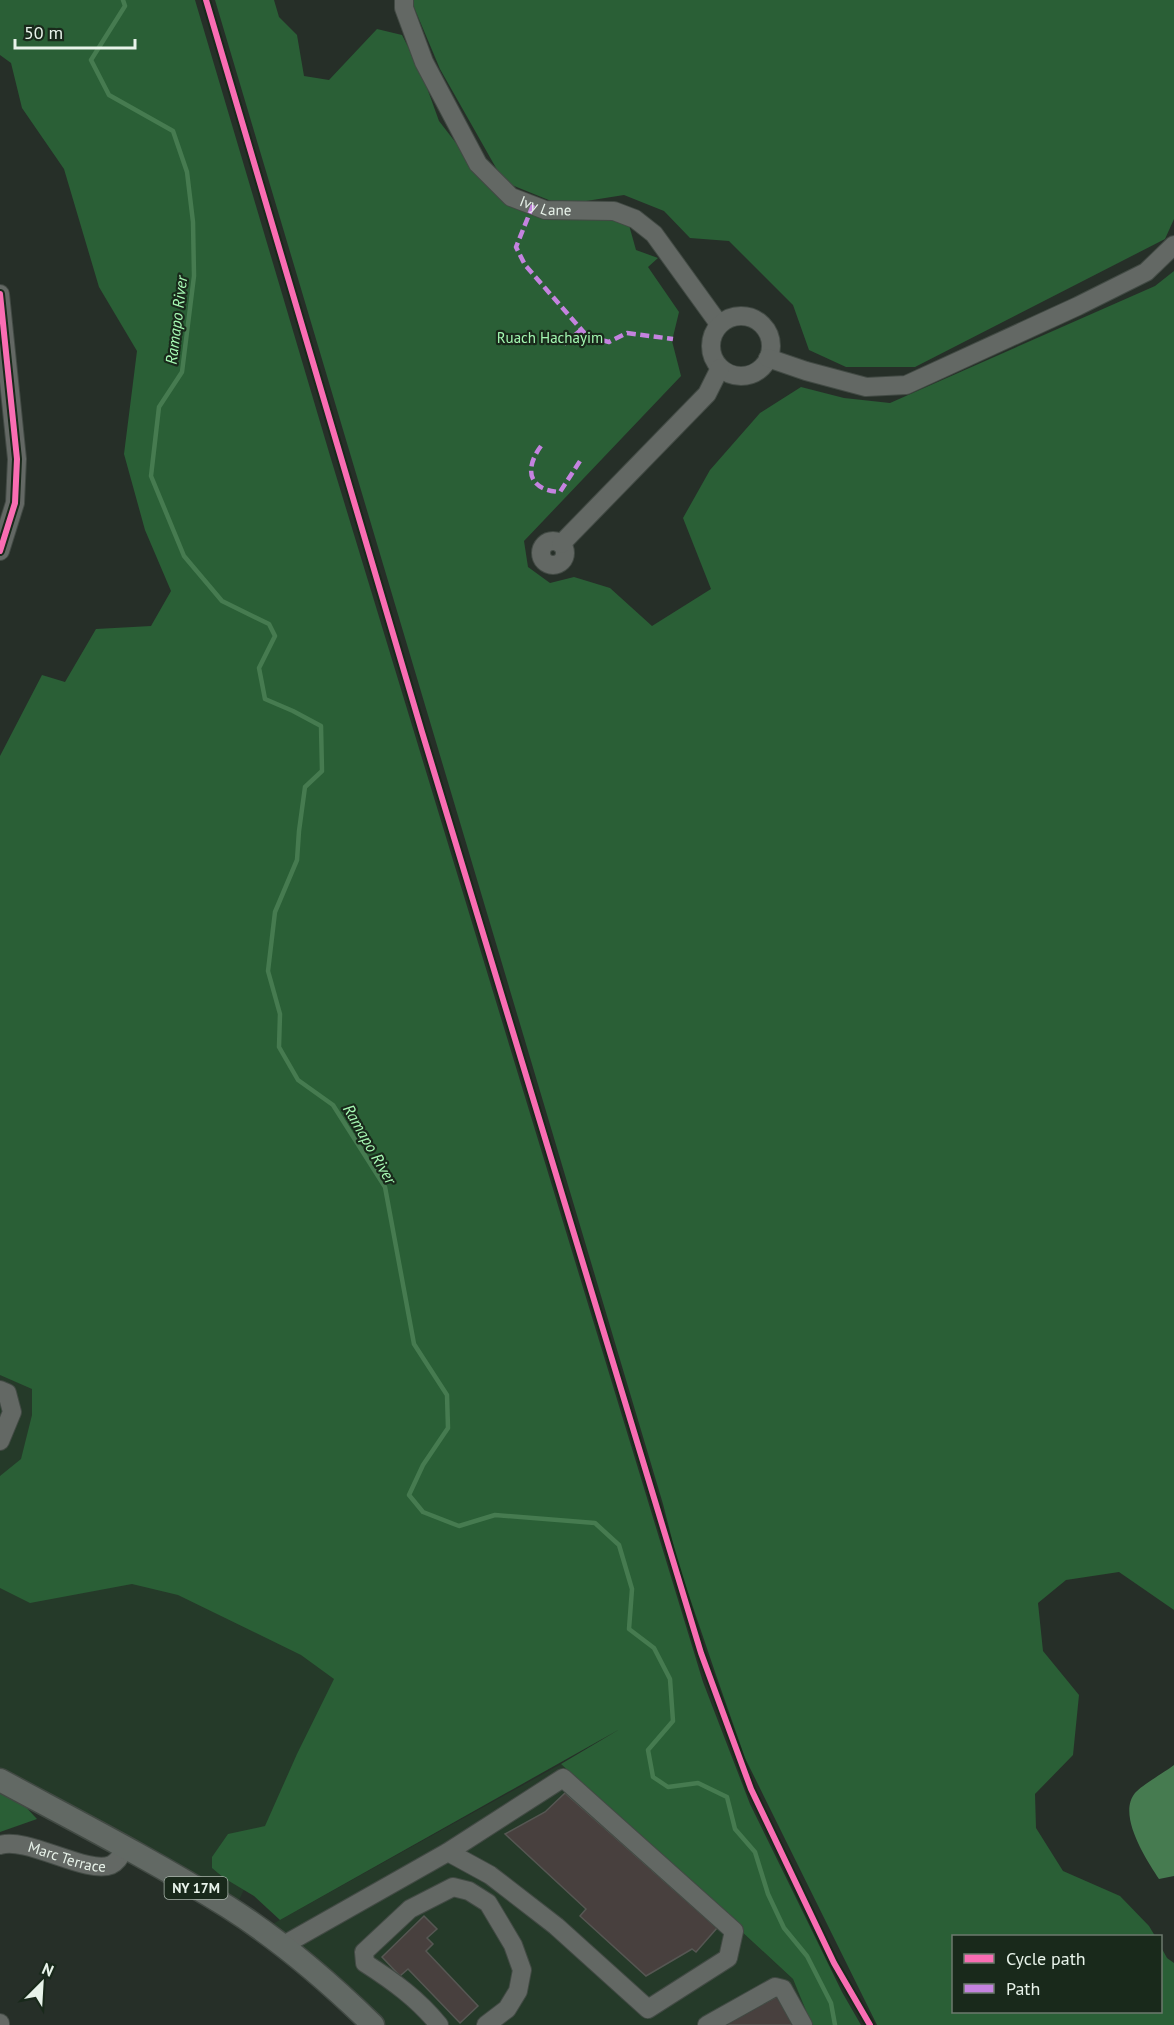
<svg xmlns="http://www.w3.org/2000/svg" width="1174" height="2025" viewBox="0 0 1174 2025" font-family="'PT Sans',sans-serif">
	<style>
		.built { fill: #253a29 }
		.green { fill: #2a5f36 }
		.water { fill: #467b50 }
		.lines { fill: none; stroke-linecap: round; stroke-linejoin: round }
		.stream { stroke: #467b50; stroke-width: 4.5 }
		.building { fill: #48403e; stroke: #565753; stroke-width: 1.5 }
		.minor-casing { stroke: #424a44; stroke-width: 20 }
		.major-casing { stroke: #424a44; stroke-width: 25 }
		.minor { stroke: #636864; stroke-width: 18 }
		.major { stroke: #626964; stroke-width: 22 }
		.quiet { stroke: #c483df; stroke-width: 4.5; stroke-dasharray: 9 4.5; stroke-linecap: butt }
		.cycleway-casing { stroke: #19291b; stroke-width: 10 }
		.cycleway { stroke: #f96db3; stroke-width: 6 }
		.labels { text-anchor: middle; stroke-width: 4.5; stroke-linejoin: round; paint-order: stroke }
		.shield { fill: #19291b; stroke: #aab6ac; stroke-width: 1.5 }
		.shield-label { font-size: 14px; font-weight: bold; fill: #e8f3ea }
		.street-label { font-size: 15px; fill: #e8f3ea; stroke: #19291b }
		.park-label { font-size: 15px; fill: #a3f7b1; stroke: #19291b }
		.water-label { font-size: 16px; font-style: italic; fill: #a8fbb5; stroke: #19291b }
	</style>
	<rect width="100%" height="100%" fill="#262f28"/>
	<g class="built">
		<path d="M0,1192L357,1647L234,1911L0,1783Z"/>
		<path d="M561,1764L793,1979L815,2025H373L269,1926Z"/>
	</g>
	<g class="green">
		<path d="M0,0H195L331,459L703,1682L716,1675L678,1563L663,1504L215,0H274L279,17L297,35L304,76L329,80L377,29L402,35L422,74L439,121L497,196L539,215L616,220L629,225L636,250L658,258L648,267L679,312L672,341L681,376L524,541L528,567L550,583L574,577L610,588L652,626L711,589L683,518L710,470L760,413L801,387L844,398L890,403L1155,286L1174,271V1610L1119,1572L1066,1580L1038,1603L1043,1651L1079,1695L1073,1755L1035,1794L1036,1828L1063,1871L1120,1896L1149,1926L1155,1936H954V2012H1160L1161,1947L1167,1958L1174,1963V2025H877L745,1758L716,1675L703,1682L750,1804L842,1992L861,2025H812L793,1979L561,1764L620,1729L280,1920L254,1896L224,1878L212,1868V1857L228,1834L265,1826L297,1754L334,1679L301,1655L178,1595L132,1584L30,1603L0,1588V1476L21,1459L32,1415V1389L0,1375V756L42,675L65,682L96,629L151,626L171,591L145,530L124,454L137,351L99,287L64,169L22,108L11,63L0,55Z"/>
		<path d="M411,0H1174V219L1165,239L915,367H846L809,350L793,305L729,241L690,238L664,211L624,195L561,205L504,182L440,69Z"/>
		<path d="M0,1792L22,1803L37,1819L0,1832Z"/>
	</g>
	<path class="water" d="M1174,1765V1876L1159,1879C1146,1859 1117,1815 1135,1793C1142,1785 1165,1772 1174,1765Z"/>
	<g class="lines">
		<path class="stream" d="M123,0L125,6L91,60L109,95L173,131L187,172L193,222L194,276L182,372L159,407L151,476L184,556L222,601L269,624L275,636L259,668L265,699L293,711L321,726L322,771L305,787L299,831L297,860L275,912L268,971L280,1014L279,1047L298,1080L333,1105L385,1187L414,1344L447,1395L448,1428L423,1465L409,1495L423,1512L459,1526L495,1515L595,1523L619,1545L632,1589L629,1629L654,1648L670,1679L673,1721L648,1750L653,1777L668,1787L698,1783L727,1797L735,1829L755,1852L768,1894L784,1928L807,1956L831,2003L835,2025"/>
	</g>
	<g class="building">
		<path d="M565,1793L717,1928L696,1952L692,1949L646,1976L580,1916L586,1909L505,1834L545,1812Z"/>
		<path d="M424,1916L437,1929L427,1938L433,1944L426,1951L478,2006L460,2023L408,1969L400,1976L382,1957Z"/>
		<path d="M778,1996L793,2025H722Z"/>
	</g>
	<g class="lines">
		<g class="minor-casing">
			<g id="minor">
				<path id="s1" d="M404,0V8L424,62L478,164L511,197L545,210L614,211L635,219L654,234L719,324"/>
				<path d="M0,294L17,459L15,503L0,551"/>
				<circle cx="741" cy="346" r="30"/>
				<path d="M768,358L806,371L866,387L906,385L1078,306L1146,272L1174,245"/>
				<circle cx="553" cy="553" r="12"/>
				<path d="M561,544L707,394L720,368"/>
				<path d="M0,1390L7,1393L12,1412L0,1441"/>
				<path id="s2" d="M0,1845C26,1836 87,1875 111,1865C118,1862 122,1854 125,1847"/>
				<path d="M282,1946L448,1852L563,1778L734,1931L728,1958L648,2009L556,1926L490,1875L448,1852"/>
				<path d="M0,2023V2025"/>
				<path d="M439,2025C418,1999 393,1981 365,1963L364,1952L410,1909L453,1887L469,1891L488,1903L513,1945L522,1970L518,1991L507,2009L486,2025"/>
				<path d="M707,2025L775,1987L783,1989L803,2025"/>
			</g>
		</g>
		<g class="major-casing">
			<path id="major" d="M0,1780C76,1821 154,1861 228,1907C280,1940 329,1982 373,2025"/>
		</g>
		<use href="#minor" class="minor"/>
		<use href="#major" class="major"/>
		<g class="quiet">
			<path d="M533,205L516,247L525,265L587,336L609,342L627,333L673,339"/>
			<path d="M564,344L581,330"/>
			<path d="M541,446C524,469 528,490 560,492L580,461"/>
		</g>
		<g class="cycleway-casing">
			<g id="cycleway">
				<path d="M206,0L422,732L701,1653L751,1789L834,1963L870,2025"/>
				<path d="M0,294L17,459L15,503L0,551"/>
			</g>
		</g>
		<use href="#cycleway" class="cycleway"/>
	</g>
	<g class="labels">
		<rect class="shield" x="164.5" y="1877" width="63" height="22" rx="4.5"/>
		<g class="shield-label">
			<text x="196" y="1893">NY 17M</text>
		</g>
		<g class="street-label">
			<text dy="5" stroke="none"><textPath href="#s1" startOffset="264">Ivy Lane</textPath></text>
			<text dy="5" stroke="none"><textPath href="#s2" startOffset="69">Marc Terrace</textPath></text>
		</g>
		<g class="park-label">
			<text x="550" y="343">Ruach Hachayim</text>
		</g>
		<g class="water-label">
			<text transform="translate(176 320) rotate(-83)" y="6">Ramapo River</text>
			<text transform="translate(370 1144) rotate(60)" y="6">Ramapo River</text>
		</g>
	</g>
	<rect x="952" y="1935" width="210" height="78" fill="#19291b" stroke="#6c7a6e" stroke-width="1.5"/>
	<rect x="964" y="1954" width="30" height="9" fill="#f96db3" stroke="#6c7a6e" stroke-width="1.5"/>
	<text x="1006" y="1965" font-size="18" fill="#e8f3ea">Cycle path</text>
	<rect x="964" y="1984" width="30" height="9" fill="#c483df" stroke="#6c7a6e" stroke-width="1.5"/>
	<text x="1006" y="1995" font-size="18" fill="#e8f3ea">Path</text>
	<g transform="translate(42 1983) rotate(24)" stroke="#19291b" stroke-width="4.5" paint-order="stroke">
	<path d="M0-4.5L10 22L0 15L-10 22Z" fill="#e8f3ea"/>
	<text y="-9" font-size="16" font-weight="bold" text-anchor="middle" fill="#e8f3ea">N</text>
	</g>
	<path d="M15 39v9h120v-9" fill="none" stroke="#e8f3ea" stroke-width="3"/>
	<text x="24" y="39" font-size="18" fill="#e8f3ea" stroke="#19291b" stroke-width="4.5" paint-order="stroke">50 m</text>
</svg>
